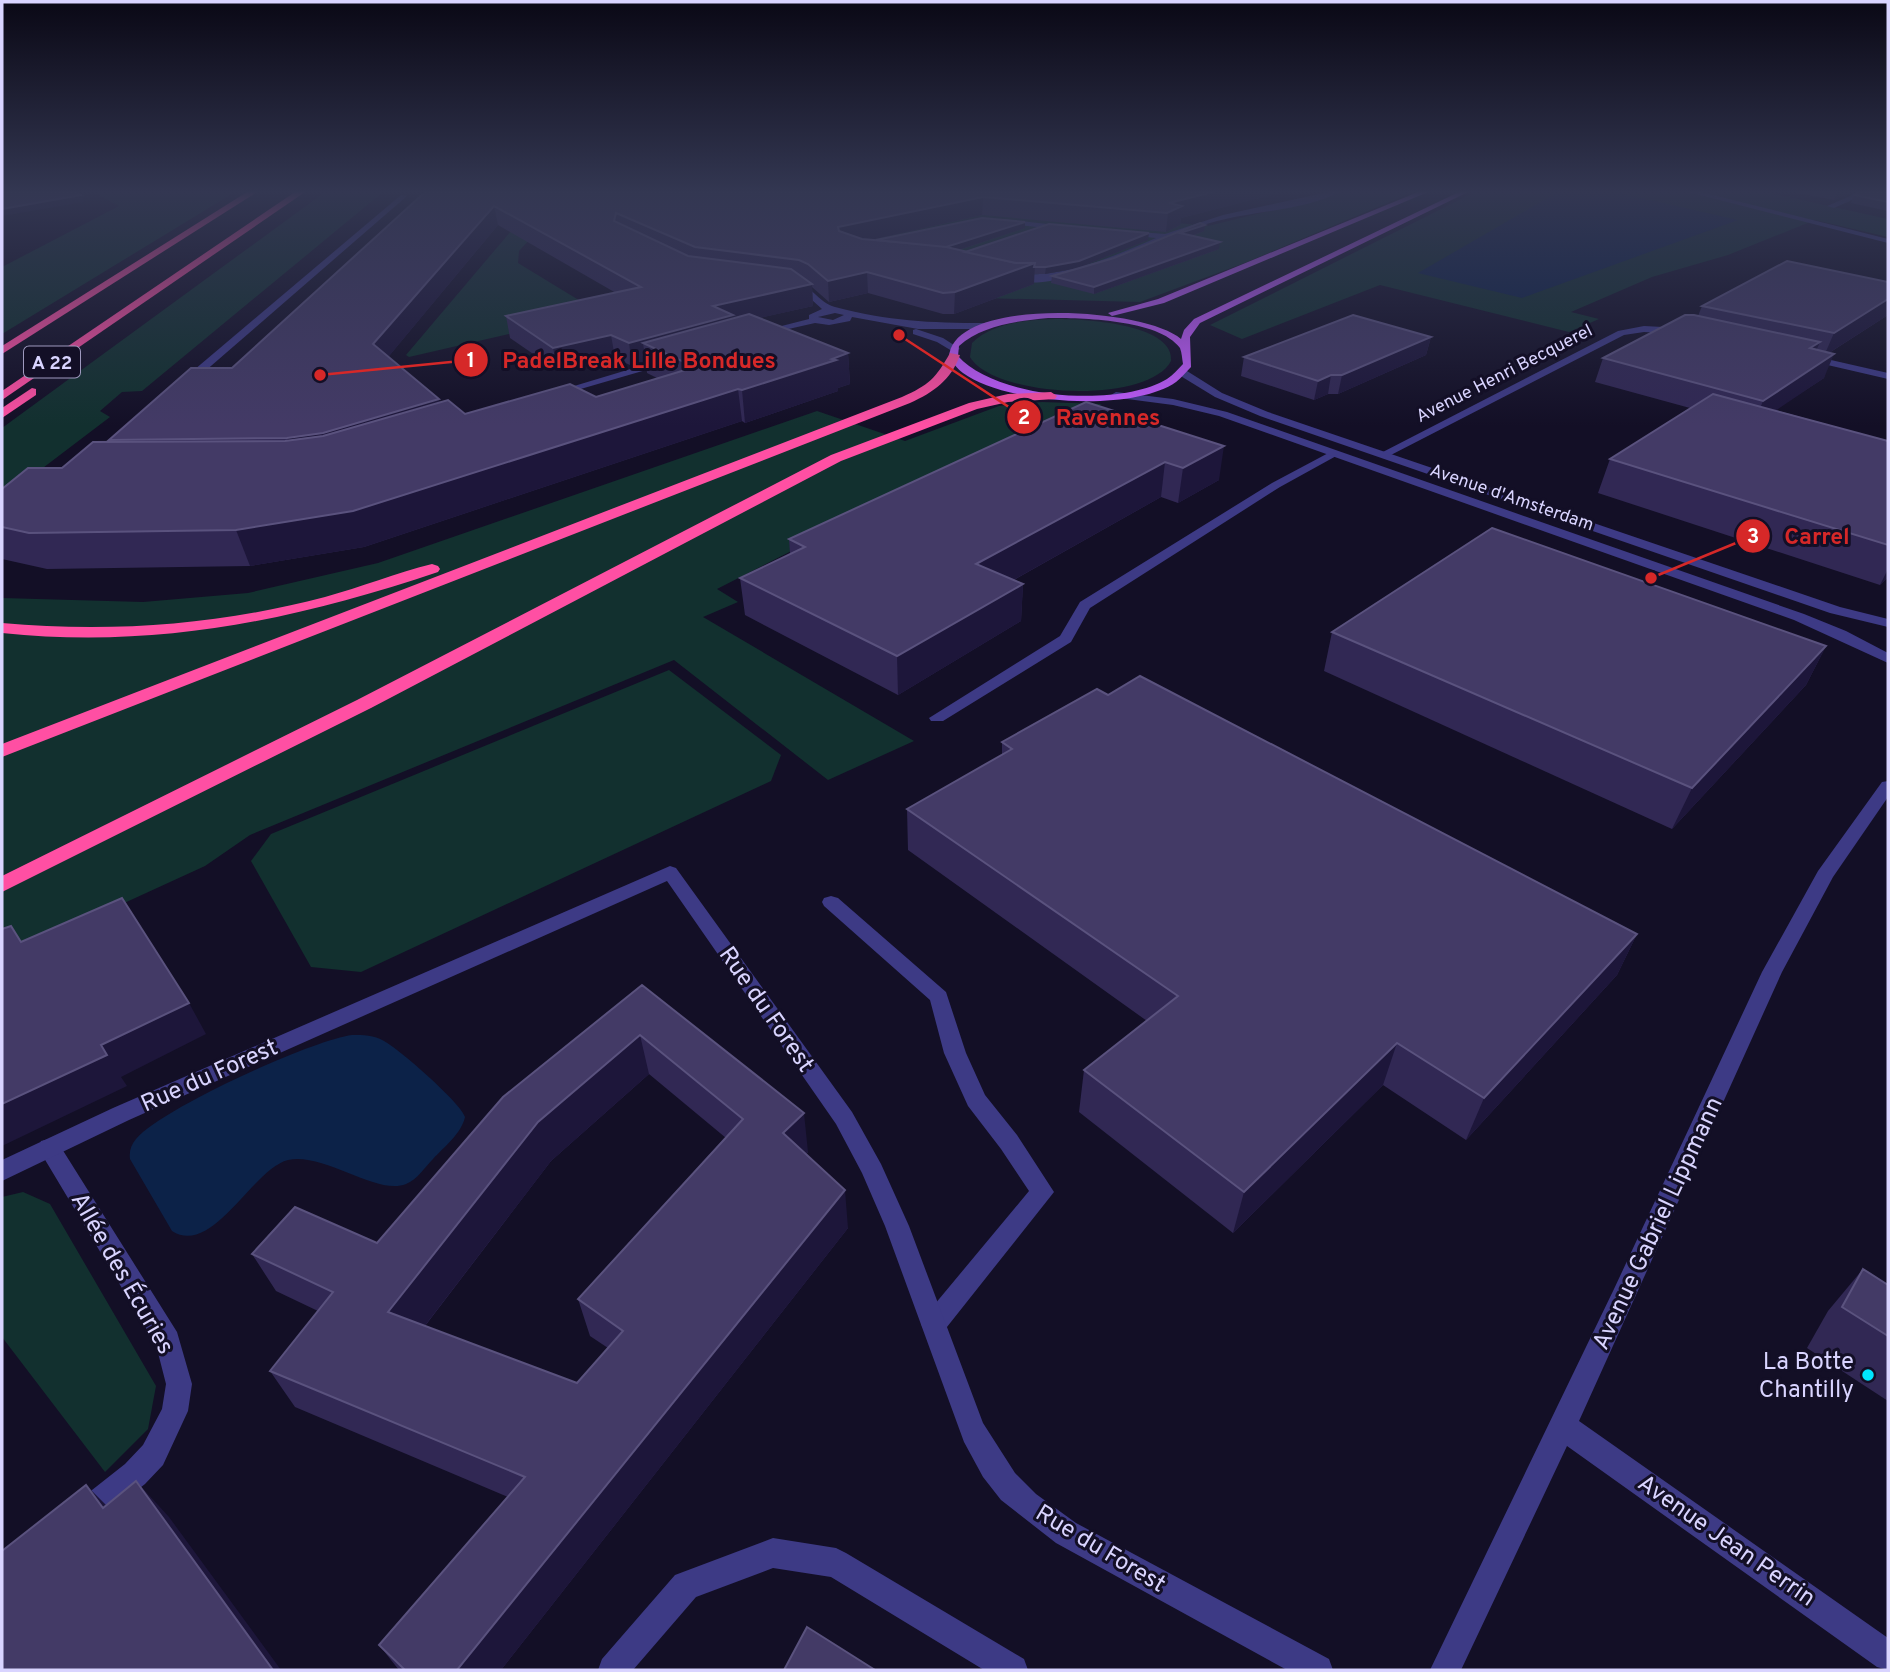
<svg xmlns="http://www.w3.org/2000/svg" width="1890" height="1672" viewBox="0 0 1890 1672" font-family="Overpass,sans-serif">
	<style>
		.green { fill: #12302f }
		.water { fill: #0c2248 }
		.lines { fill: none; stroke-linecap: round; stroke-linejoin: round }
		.service { fill: #3d3a85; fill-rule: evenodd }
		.minor { fill: #3d3a85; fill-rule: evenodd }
		.tertiary { fill: #3d3a85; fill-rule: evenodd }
		.primary { fill: #c25bff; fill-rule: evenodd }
		.motorway { fill: #ff4fa3; fill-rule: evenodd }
		.wall { fill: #312854; fill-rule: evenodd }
		.shaded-wall { fill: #1d163a }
		.building { fill: #433a66; stroke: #5a527e; stroke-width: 2; fill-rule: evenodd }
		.poi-dot { fill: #00e5ff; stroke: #130f26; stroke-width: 2.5 }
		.labels { text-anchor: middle; stroke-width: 6; stroke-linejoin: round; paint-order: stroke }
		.far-street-label { font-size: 18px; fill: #d9d4ff; stroke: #130f26 }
		.shield { fill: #130f26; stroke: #9e99be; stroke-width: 2 }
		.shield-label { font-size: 19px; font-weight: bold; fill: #d9d4ff }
		.near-street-label { font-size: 24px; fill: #d9d4ff; stroke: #130f26 }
		.near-poi-label { font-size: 24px; fill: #d9d4ff; stroke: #130f26; text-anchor: end }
		.leader { fill: none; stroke: #d62828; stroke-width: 2.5 }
		.callout-dot { fill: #d62828; stroke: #130f26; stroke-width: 2.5 }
		.mark-label { font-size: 21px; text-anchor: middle; font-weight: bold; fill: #fff }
		.callout-label { font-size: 23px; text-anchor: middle; font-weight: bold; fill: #d62828; stroke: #130f26; stroke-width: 6; stroke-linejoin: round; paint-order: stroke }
	</style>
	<rect width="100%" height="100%" fill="#130f26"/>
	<g class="green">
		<path d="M93,192H235L2,334V267L119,206Z"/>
		<path d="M325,192H383L142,391L122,392L100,411L110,417L2,499V428Z"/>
		<path d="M1346,192H1413L1247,262L1140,302L982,298L828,222L970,202L1208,226Z"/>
		<path d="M1475,192H1766L1888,219V237L1815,220L1728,255L1652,277L1571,312L1599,319L1569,332L1380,285L1242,339L1210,325Z"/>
		<path d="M511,231L532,237L519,251L518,263L600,313L409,357L406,355Z"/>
		<path d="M1056,319C1081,319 1174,323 1171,361C1148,405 994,398 970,357L972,343C993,322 1028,320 1056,319Z"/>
		<path d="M1042,402L1102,404L807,543L717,589L738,602L703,617L914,741L828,780L674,660L250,835L205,866L2,959V598L143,602L248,593L378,563L817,411L905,441L999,406Z"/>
		<path d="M669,670L781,755L771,781L361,972L311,967L251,861L271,834Z"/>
		<path d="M23,1192L50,1204L156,1386L148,1429L105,1472L2,1337V1197Z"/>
	</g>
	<g class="water">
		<path d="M1558,192H1614L1738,220L1522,298L1418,273Z"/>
		<path d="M352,1035C363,1035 374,1035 384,1041C399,1049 461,1103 465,1117C461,1134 445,1146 433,1159C425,1167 417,1180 406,1184C377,1196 324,1152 288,1160C252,1169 213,1257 172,1231L130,1159C129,1151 131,1145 136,1139C161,1109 312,1040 352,1035Z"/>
	</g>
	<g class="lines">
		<g class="service">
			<path d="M1328,192H1340C1303,211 1250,211 1210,223C1165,236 1050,302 1007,277L1011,274C1064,278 1108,259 1156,238L1128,235L1125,231L1165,234L1223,215Z"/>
			<path d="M401,195L407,196L189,385H181V381Z"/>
			<path d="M1002,219L1065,226L1069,228L1065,230L999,223Z"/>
			<path d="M789,282C810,281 818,303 835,307C889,321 929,323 985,323L990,326L985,329H918L852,317L850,321L829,325L815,323L758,336V332L809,319V315L822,309L802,291L789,286ZM835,313L844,315L833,320L818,317Z"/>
			<path d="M916,329L943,338L960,349L952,351L937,342L913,334V330Z"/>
			<path d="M667,358L670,359V363L560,395L551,393Z"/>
			<path d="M1334,450L1340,453L1338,455L1280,487L1090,608L1071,642L943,721H931L929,718L1060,636L1080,602L1272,483Z"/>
			<path d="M831,896L838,898L946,992L966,1053L985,1095L1017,1135L1054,1192L943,1332L934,1336L925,1332L921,1324L925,1316L1029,1191L1001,1149L968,1106L944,1053L930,1000L824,906L822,902L824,898Z"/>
			<path d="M49,1139L57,1141L177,1332L192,1384L188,1411L163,1465L145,1484L93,1525L83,1529L73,1525L69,1515L73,1505L125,1464L143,1445L162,1409L166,1384L156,1345L38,1148L41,1141Z"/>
			<path d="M773,1538L836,1548L846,1553L1024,1659L1028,1670H984L831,1577L773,1568L696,1597L633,1670H598L602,1659L675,1575Z"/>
		</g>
		<g class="minor">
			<path d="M1688,192H1701L1888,239V243Z"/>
			<path d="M1860,192H1870L1834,208L1827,206Z"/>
			<path d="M1644,326L1682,328L1687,331L1682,334L1644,332L1624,335L1387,457L1377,455L1618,331Z"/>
			<path d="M1809,355L1888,373V379L1806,360L1804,358Z"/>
			<path d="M1888,781V797L1833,877L1782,972L1579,1421L1888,1638V1670L1877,1667L1567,1446L1461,1670H1430L1614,1289L1762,972L1818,871L1882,782Z"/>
			<path d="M670,866L676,868L852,1112L881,1164L909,1226L983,1423L1015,1473L1036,1494L1076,1523L1329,1659L1333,1670H1287L1056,1543L1001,1500L983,1477L964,1442L885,1226L862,1173L836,1124L667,881L129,1120L2,1181V1160L113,1108Z"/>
		</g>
		<g class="tertiary">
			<path d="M1179,371H1187L1222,393L1268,412L1840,607L1888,619V627L1830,613L1260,416L1215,397L1179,375Z"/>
			<path d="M1116,392L1173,399L1227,412L1804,614L1846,631L1888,653V663L1794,620L1219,416L1173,405L1112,397L1111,395Z"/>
		</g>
		<g class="primary">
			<path d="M1418,192H1428L1164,303L1112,316L1108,313L1158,299Z"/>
			<path d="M1459,192H1468L1200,323L1190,337L1191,367C1186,372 1181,378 1176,382C1132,413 1005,404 963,373C957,369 953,362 949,357C953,296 1144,307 1181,339L1184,330L1194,319ZM1048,318C1081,318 1159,319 1180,348C1182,353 1182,359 1183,364C1178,369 1173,375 1167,379C1119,408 996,399 958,356L959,346C982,325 1018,321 1048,318Z"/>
		</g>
		<g class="motorway">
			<path d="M247,192H257L2,354V346Z"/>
			<path d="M295,192H305L2,400V391Z"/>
			<path d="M950,353L960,355C951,380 934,392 910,403L2,757V744L902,397C929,385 936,378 950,353Z"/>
			<path d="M32,388L36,389V395L2,418V408Z"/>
			<path d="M1051,392L1057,396L1055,399L1008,402L977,409L841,461L371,708L2,892V876L357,700L831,455L969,403L1008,394Z"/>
			<path d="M432,564L438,566L440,569L438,572C292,621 155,649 2,633V623C111,633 218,625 325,597C361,587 396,573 432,564Z"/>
		</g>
	</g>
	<g class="wall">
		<path d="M425,192H1283L1181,218L1180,225L1166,232L982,215L872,240L1025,228L959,250L965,252L1148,240L1078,268L1045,274H1034V284L954,314H943L868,293L829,302L812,287L813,306L759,318L848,353L850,384L838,388V391L745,423L742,421L364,547L250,566L47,569L2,559V489L62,468L109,442V440L232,368ZM498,225L616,293L506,316L510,338L558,371L615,358L632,366L646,362L647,373L657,378L596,397L465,414L440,402L388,357Z"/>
		<path d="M1793,192H1853L1834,200Z"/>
		<path d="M1888,192V211L1851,203L1854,195Z"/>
		<path d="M1205,225L1204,231L1192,236L1219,249L1094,294L1051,283L1052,276L1114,258Z"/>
		<path d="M1702,306L1888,315L1829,353L1824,378L1775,410L1888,441V577L1880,585L1598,493L1610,459L1690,408L1595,382L1603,358L1698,316Z"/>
		<path d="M1431,337L1426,355L1338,394H1328L1314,400L1241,376L1244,357Z"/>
		<path d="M1086,402L1219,480L1178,503L1161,497L1014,580L1023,584L1021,621L898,695L745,615L740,578L790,554L789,539Z"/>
		<path d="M1332,632L1826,646L1806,685L1672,829L1324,671Z"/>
		<path d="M1108,695L1637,934L1617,975L1466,1140L1383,1085L1233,1233L1079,1112L1084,1070L1147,1021L908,850L907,809L1002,755V742Z"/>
		<path d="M642,985L808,1152L806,1154L848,1228L501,1670H399L379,1645L508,1497L295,1407L270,1371L318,1311L276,1291L252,1254L377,1243ZM649,1074L726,1138L578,1299L590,1336L608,1348L577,1383L425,1326L551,1161Z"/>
		<path d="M1863,1269L1888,1285V1401L1807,1348L1828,1311Z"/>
	</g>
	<g class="shaded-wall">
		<path d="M1213,192H1283L1181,218L1180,225L1166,232L1169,203Z"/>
		<path d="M1837,192H1853L1834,200Z"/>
		<path d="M81,195L84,202L2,216V209Z"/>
		<path d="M983,197L982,215L839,247L838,227Z"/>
		<path d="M494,206L498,225L380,367L373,344Z"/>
		<path d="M1025,222V228L940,256V249Z"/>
		<path d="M1205,225L1204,231L1180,240V233Z"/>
		<path d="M1149,233L1148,240L1078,268L1045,274L1046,267Z"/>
		<path d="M1220,242L1219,249L1094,294V287Z"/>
		<path d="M1035,263L1034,284L954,314L955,292Z"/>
		<path d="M867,272L868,293L829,302L828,281Z"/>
		<path d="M812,284L813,306L734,324L643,343L646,362L632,366L629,343L713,306Z"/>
		<path d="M1888,299V315L1824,356L1834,333Z"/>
		<path d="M611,335L615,358L558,371L553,348Z"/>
		<path d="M1431,337L1426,355L1338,394L1342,375Z"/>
		<path d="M1820,342L1810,365V348Z"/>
		<path d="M848,353L850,384L838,388V391L745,423L742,390Z"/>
		<path d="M1834,354L1824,378L1753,426L1763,401Z"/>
		<path d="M1331,375L1328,394L1314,400L1318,381Z"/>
		<path d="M738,389L742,421L364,547L250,566L236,530Z"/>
		<path d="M439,399L446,424L296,463L287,438Z"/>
		<path d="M1224,446L1219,480L1178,503L1183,468Z"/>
		<path d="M1165,462L1161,497L976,601V564Z"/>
		<path d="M1888,569V577L1880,585Z"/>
		<path d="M1023,584L1021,621L898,695L897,656Z"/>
		<path d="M1826,646L1806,685L1672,829L1692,788Z"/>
		<path d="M1637,934L1617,975L1466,1140L1484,1098Z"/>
		<path d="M189,1003L206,1034L121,1077L127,1086L2,1146V1104L101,1045Z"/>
		<path d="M640,1035L649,1074L551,1161L407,1349L388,1312L538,1122Z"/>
		<path d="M1397,1043L1383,1085L1233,1233L1244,1192Z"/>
		<path d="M804,1113L808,1152L788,1171L783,1133Z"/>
		<path d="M845,1190L848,1228L501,1670H457Z"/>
		<path d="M136,1481L169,1517L281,1670H273Z"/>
		<path d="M86,1485L122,1521L103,1508Z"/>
	</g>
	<g class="building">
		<path d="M2,192H75L81,195L2,209Z"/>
		<path d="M425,192H1213L1169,203L1182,206L1167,213L983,197L838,227L839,231L862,239L942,246L1016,263H1035L955,292L943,293L867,272L828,281L808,264L799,260L695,247L616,213L614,221L688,256L791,269L812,284L713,306L733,315L629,343L611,335L553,348L506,316L641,287L494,206L373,344L439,399L323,433L287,438L109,440L191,368H232Z"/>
		<path d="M1861,192H1888V202L1854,195Z"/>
		<path d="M982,218L1025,222L946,247L876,240Z"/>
		<path d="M1200,223L1205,225L1180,233L1220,242L1094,287L1052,276L1114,258Z"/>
		<path d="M1049,224L1149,233L1079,261L1046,267H1034L1035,263H1016L965,252Z"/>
		<path d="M1787,261L1888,282V299L1834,333L1702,306Z"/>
		<path d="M749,314L848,353L832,359L836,360L742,390L738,389L353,511L236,530L29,533L2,527V489L28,468H62L93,442L285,441L323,436L448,400L465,414L570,384L596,397L695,367L643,343Z"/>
		<path d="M1353,315L1431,337L1342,375H1331L1318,381L1244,357Z"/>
		<path d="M1685,315H1694L1820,342L1810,348L1834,354L1763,401L1603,358Z"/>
		<path d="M1713,394L1888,441V545L1610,459Z"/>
		<path d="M1086,402L1224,446L1183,468L1165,462L976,564L1023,584L897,656L740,578L805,547L789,539Z"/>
		<path d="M1492,528L1826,646L1692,788L1332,632Z"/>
		<path d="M1140,676L1637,934L1484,1098L1397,1043L1244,1192L1084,1070L1178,996L907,809L1012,749L1002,742L1097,689L1108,695Z"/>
		<path d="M122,898L189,1003L101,1045L107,1055L2,1104V929L11,926L21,942Z"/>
		<path d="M642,985L804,1113L783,1133L845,1190L457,1670H405L379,1645L525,1477L270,1371L333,1292L252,1254L295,1207L377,1243L503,1097ZM640,1035L743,1119L578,1299L623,1331L577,1383L388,1312L538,1122Z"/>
		<path d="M1863,1269L1888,1285V1336L1842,1307Z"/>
		<path d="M136,1481L273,1670H2V1551L86,1485L103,1508Z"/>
		<path d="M807,1627L875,1670H784Z"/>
	</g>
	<linearGradient id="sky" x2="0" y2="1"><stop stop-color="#0a0815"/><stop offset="0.45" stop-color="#333752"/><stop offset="1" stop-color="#333752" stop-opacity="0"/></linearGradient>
	<rect width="1890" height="426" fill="url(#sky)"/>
	<circle class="poi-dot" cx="1868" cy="1375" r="7"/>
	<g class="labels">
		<g class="far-street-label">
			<text transform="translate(1504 373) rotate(-27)" y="6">Avenue Henri Becquerel</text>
			<text transform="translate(1512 497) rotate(19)" y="6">Avenue d'Amsterdam</text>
		</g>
		<rect class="shield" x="24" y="346.5" width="56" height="31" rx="5"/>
		<g class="shield-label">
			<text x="52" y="369">A 22</text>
		</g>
		<g class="near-street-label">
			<text transform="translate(767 1009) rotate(55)" y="8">Rue du Forest</text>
			<text transform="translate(209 1075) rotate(-24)" y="8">Rue du Forest</text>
			<text transform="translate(1657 1223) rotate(-65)" y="8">Avenue Gabriel Lippmann</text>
			<text transform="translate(123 1273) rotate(60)" y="8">Allée des Écuries</text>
			<text transform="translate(1727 1540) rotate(35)" y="8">Avenue Jean Perrin</text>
			<text transform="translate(1101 1548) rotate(31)" y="8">Rue du Forest</text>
		</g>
		<g class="near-poi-label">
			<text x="1854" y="1369">La Botte<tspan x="1854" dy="28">Chantilly</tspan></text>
		</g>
	</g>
	<path class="leader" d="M320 375L471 360M899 335L1024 417M1651 578L1753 536"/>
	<g class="callout-dot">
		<circle cx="320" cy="375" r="7"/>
		<circle cx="899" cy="335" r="7"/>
		<circle cx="1651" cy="578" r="7"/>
		<circle cx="471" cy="360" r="18"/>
		<circle cx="1024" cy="417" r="18"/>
		<circle cx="1753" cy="536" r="18"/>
	</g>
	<g class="mark-label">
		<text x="471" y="367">1</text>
		<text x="1024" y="424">2</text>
		<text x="1753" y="543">3</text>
	</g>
	<g class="callout-label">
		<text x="639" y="368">PadelBreak Lille Bondues</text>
		<text x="1108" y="425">Ravennes</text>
		<text x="1817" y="544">Carrel</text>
	</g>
	<rect width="1890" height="1672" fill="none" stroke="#d9d4ff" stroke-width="7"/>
</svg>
